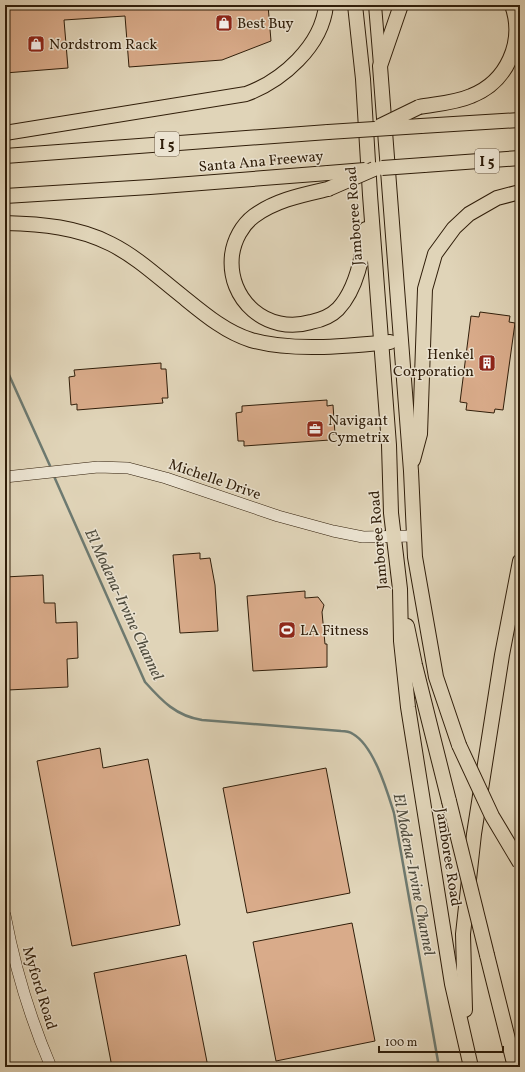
<svg xmlns="http://www.w3.org/2000/svg" width="525" height="1072" viewBox="0 0 525 1072" font-family="Vollkorn,serif">
	<style>
		.lines { fill: none; stroke-linecap: round; stroke-linejoin: round }
		.stream { stroke: #6d7a71; stroke-width: 2.5 }
		.building { fill: #d9ab8a; stroke: #301e0a }
		.secondary-casing { stroke: #301e0a; stroke-width: 12 }
		.primary-casing { stroke: #301e0a; stroke-width: 14 }
		.highway-casing { stroke: #301e0a; stroke-width: 16 }
		.secondary { stroke: #ebe3d1; stroke-width: 11 }
		.primary { stroke: #e0d4b8; stroke-width: 12 }
		.highway { stroke: #e0d4b8; stroke-width: 14 }
		.highway-bridge-casing { stroke: #301e0a; stroke-width: 16; stroke-linecap: butt }
		.highway-bridge { stroke: #e0d4b8; stroke-width: 14 }
		.labels { text-anchor: middle; stroke-width: 3; stroke-linejoin: round; paint-order: stroke }
		.shield { fill: #ebe3d1; stroke: #685946; stroke-width: 1 }
		.shield-label { font-size: 14px; font-weight: bold; fill: #301e0a }
		.poi-label { font-size: 15px; fill: #301e0a; stroke: #ebe3d1; text-anchor: start }
		.street-label { font-size: 15px; fill: #301e0a; stroke: #ebe3d1 }
		.water-label { font-size: 16px; font-style: italic; fill: #4f4c3e; stroke: #ebe3d1 }
	</style>
	<rect width="100%" height="100%" fill="#e0d4b8"/>
	<filter id="stains"><feTurbulence type="fractalNoise" baseFrequency=".005" numOctaves="4"/><feColorMatrix values="0 0 0 0 .2 0 0 0 0 .09 0 0 0 0 .02 0 0 0 .5 -.17"/></filter>
	<radialGradient id="worn" r=".72"><stop offset=".6" stop-color="#630" stop-opacity="0"/><stop offset="1" stop-color="#630" stop-opacity=".3"/></radialGradient>
	<g class="lines">
		<g class="stream">
			<path d="M5,366L51,468"/>
			<path d="M53,474L145,682C162,701 176,716 202,720L341,731C345,731 350,732 353,734C374,746 387,791 394,813L439,1067"/>
		</g>
	</g>
	<g class="building">
		<path d="M5,5H268L271,41L222,60L129,67L125,16L64,20L68,68L5,73Z"/>
		<path d="M480,312L510,316L509,322L515,323L503,410L495,409L494,413L466,410L467,403L460,402L471,316L479,317Z"/>
		<path d="M161,363V369H166L168,398H162L163,403L77,410V404L71,405L69,377L75,376L74,370Z"/>
		<path d="M327,400V406L333,405L335,434H329L330,440L244,446V441H238L236,413L242,412V406Z"/>
		<path d="M200,553V559L210,558L215,585L218,631L180,633L173,555Z"/>
		<path d="M43,575L44,603H55L56,623L77,622L78,658L67,659L68,687L8,690L5,577Z"/>
		<path d="M305,591V598L318,597L324,605L322,612L325,644H327V667L253,671L247,596Z"/>
		<path d="M100,748L103,768L148,759L180,925L72,946L37,761Z"/>
		<path d="M326,768L350,893L247,913L223,788Z"/>
		<path d="M352,923L375,1041L276,1061L253,942Z"/>
		<path d="M186,955L208,1067H112L94,973Z"/>
	</g>
	<g class="lines">
		<g class="secondary-casing">
			<g id="secondary">
				<path d="M5,477L98,467L128,468L166,478L278,516L333,531L363,537L414,536"/>
				<path d="M5,915C15,968 30,1018 51,1067"/>
			</g>
		</g>
		<g class="primary-casing">
			<path id="primary" d="M375,5L380,65"/>
		</g>
		<g class="highway-casing">
			<g id="highway">
				<path d="M355,5L363,79L370,195L389,445L391,513L400,589L401,641L408,707L452,984L471,1067"/>
				<path d="M401,5L380,66L411,471L415,557L436,677L459,745"/>
				<path d="M419,107C435,104 455,103 471,96C507,82 525,42 512,5"/>
				<path d="M421,126L520,120"/>
				<path d="M5,133L246,94C282,81 322,46 326,5"/>
				<path d="M5,156L328,132"/>
				<path d="M424,165L520,158"/>
				<path d="M328,189C302,195 276,200 254,216C242,225 234,240 232,255C227,300 267,335 311,322C321,320 331,316 338,309C357,289 363,255 366,229"/>
				<path d="M5,196L150,187L328,173"/>
				<path d="M5,223C42,224 78,227 111,244C137,257 159,278 182,296C203,313 225,332 251,340C292,352 348,346 390,342"/>
				<path d="M413,460L420,434L425,289L435,254L454,228L469,214L497,198L520,192"/>
				<path d="M407,626L415,665L449,801"/>
				<path d="M487,955L515,1067"/>
				<path d="M465,1010L463,934L474,834L502,655L520,561"/>
			</g>
		</g>
		<use href="#secondary" class="secondary"/>
		<use href="#primary" class="primary"/>
		<use href="#highway" class="highway"/>
		<g class="highway-bridge-casing">
			<g id="highway-bridge">
				<path d="M380,126L419,107"/>
				<path d="M328,132L421,126"/>
				<path d="M382,168L424,165"/>
				<path d="M328,173L365,170"/>
				<path d="M328,189L374,169"/>
				<path d="M459,745L492,816L520,863"/>
				<path d="M449,801L487,955"/>
			</g>
		</g>
		<use href="#highway-bridge" class="highway-bridge"/>
	</g>
	<defs>
		<g id="shop-square" transform="scale(0.9)"><rect x="-9" y="-9" width="18" height="18" rx="4" fill="#8f2418" stroke="#ebe3d1"/><path d="M-5-2.5h2.3a2.7 3.5 0 0 1 5.4 0H5L5.5 6h-11ZM-1.5-2.5h3a1.5 2.3 0 0 0-3 0Z" fill="#fff"/></g>
		<g id="building-square" transform="scale(0.9)"><rect x="-9" y="-9" width="18" height="18" rx="4" fill="#8f2418" stroke="#ebe3d1"/><path d="M-4-6H4V6H1V3H-1V6H-4ZM-2.5-4.3h1.7v1.8h-1.7ZM.8-4.3h1.7v1.8H.8ZM-2.5-1h1.7V.8h-1.7ZM.8-1h1.7V.8H.8Z" fill="#fff"/></g>
		<g id="office-square" transform="scale(0.9)"><rect x="-9" y="-9" width="18" height="18" rx="4" fill="#8f2418" stroke="#ebe3d1"/><path d="M-6-3h4V-5.5h4V-3h4V5H-6ZM-1-4.5V-3h2v-1.5ZM-6 0V1H6V0Z" fill="#fff"/></g>
		<g id="stadium-square" transform="scale(0.9)"><rect x="-9" y="-9" width="18" height="18" rx="4" fill="#8f2418" stroke="#ebe3d1"/><path d="M0-5a6.5 5 0 1 0 0 10a6.5 5 0 1 0 0-10ZM-3.5-1.8h7v3.6h-7Z" fill="#fff"/></g>
	</defs>
	<g fill-rule="evenodd">
		<use href="#shop-square" x="224" y="23"/>
		<use href="#shop-square" x="36" y="44"/>
		<use href="#building-square" x="487" y="363"/>
		<use href="#office-square" x="315" y="429"/>
		<use href="#stadium-square" x="287" y="630"/>
	</g>
	<g class="labels">
		<g class="shield">
			<rect x="155" y="132" width="24" height="24" rx="3"/>
			<rect x="475" y="149" width="24" height="24" rx="3"/>
		</g>
		<g class="shield-label">
			<text x="167" y="149">I 5</text>
			<text x="487" y="166">I 5</text>
		</g>
		<g class="poi-label">
			<text x="237" y="28">Best Buy</text>
			<text x="49" y="49">Nordstrom Rack</text>
			<text x="474" y="359" text-anchor="end">Henkel<tspan x="474" dy="17">Corporation</tspan></text>
			<text x="328" y="425">Navigant<tspan x="328" dy="17">Cymetrix</tspan></text>
			<text x="300" y="635">LA Fitness</text>
		</g>
		<g class="street-label">
			<text transform="translate(261 161) rotate(-5)" y="5">Santa Ana Freeway</text>
			<text transform="translate(354 216) rotate(-94)" y="5">Jamboree Road</text>
			<text transform="translate(215 479) rotate(19)" y="5">Michelle Drive</text>
			<text transform="translate(378 540) rotate(-95)" y="5">Jamboree Road</text>
			<text transform="translate(449 857) rotate(81)" y="5">Jamboree Road</text>
			<text transform="translate(40 988) rotate(73)" y="5">Myford Road</text>
		</g>
		<g class="water-label">
			<text transform="translate(125 604) rotate(65)" y="6">El Modena-Irvine Channel</text>
			<text transform="translate(415 874) rotate(79)" y="6">El Modena-Irvine Channel</text>
		</g>
	</g>
	<rect width="525" height="1072" fill="none" stroke="#e0d4b8" stroke-width="20"/>
	<rect x="6" y="6" width="513" height="1060" fill="none" stroke="#301e0a" stroke-width="2"/>
	<rect x="10" y="10" width="505" height="1052" fill="none" stroke="#301e0a"/>
	<path d="M379 1046v6h124v-6" fill="none" stroke="#301e0a" stroke-width="2"/>
	<text x="385" y="1046" font-size="12" fill="#301e0a" stroke="#ebe3d1" stroke-width="3" paint-order="stroke">100 m</text>
	<rect width="100%" height="100%" filter="url(#stains)"/>
	<rect width="100%" height="100%" fill="url(#worn)"/>
</svg>
